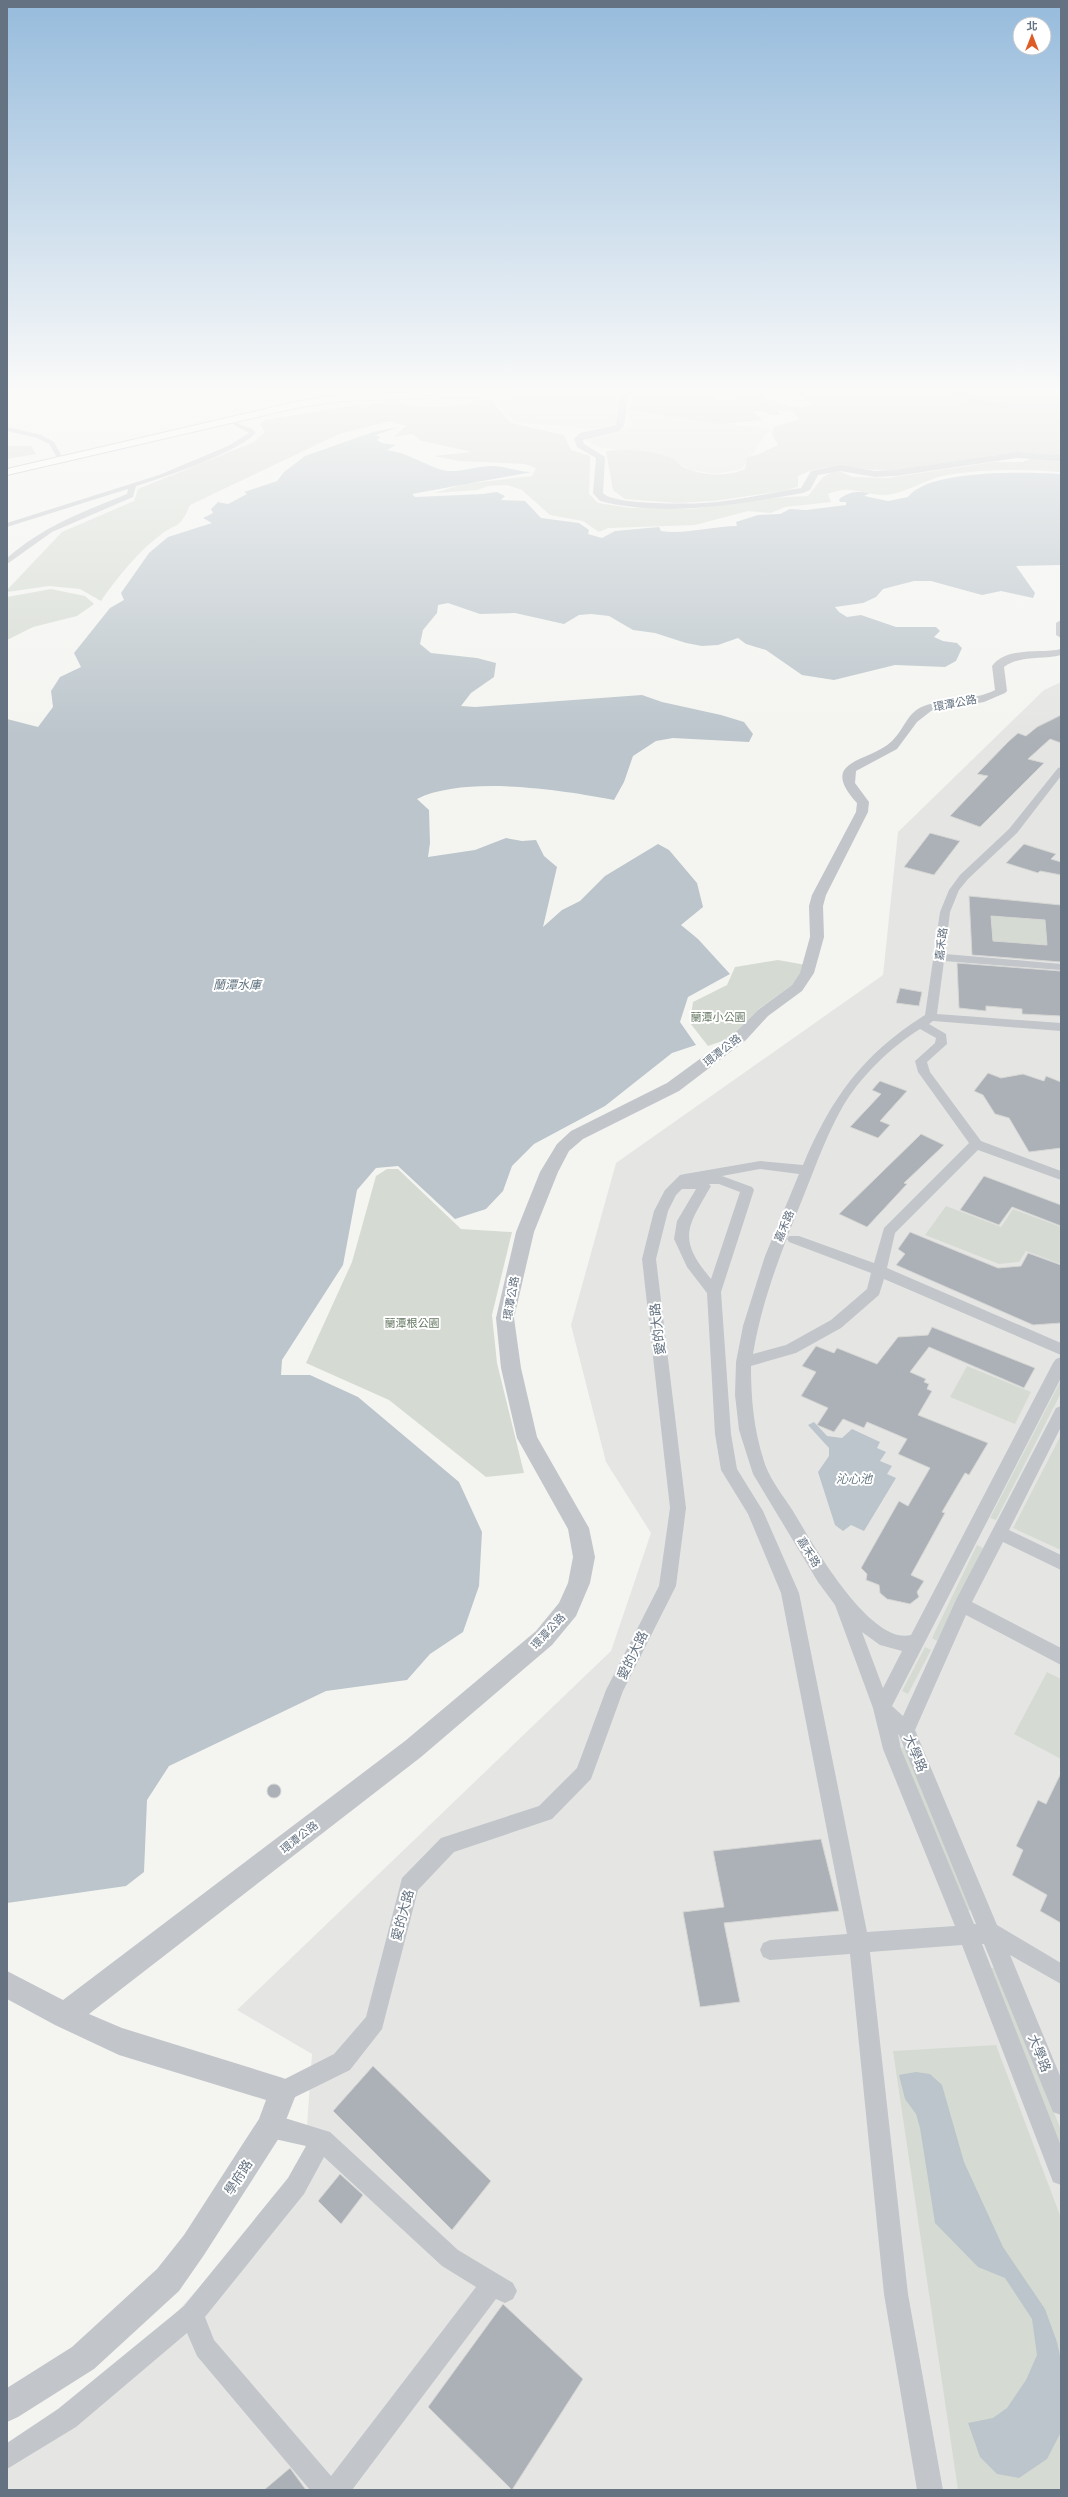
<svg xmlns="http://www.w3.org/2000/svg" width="1068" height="2497" viewBox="0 0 1068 2497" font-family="'Fira Sans Condensed','Noto Sans TC',sans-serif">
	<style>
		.built { fill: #e5e6e4 }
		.green { fill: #d5dbd2 }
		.water { fill: #bbc5cb }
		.building { fill: #abb1b6; stroke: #d6d6d4; fill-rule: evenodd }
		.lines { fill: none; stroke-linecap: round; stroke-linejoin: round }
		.secondary-casing { stroke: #b2b7bb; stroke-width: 2 }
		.minor { fill: #c2c5c9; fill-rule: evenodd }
		.tertiary { fill: #c2c5c9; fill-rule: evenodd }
		.secondary { fill: #fff; fill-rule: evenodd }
		.labels { text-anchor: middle; stroke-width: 4; stroke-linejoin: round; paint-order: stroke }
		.street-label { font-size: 11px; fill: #647281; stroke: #fff }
		.park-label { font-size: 11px; fill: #667863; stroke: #fff }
		.water-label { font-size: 12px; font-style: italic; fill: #60747f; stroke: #fff }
		.near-street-label { font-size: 13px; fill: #647281; stroke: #fff }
	</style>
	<rect width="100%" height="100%" fill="#f4f5f1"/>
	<g class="built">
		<path d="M618,394L616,423L596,429L514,422L493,397Z"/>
		<path d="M627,411L770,429L741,469L715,474L691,470L663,456L598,447L586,440L624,429L632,424Z"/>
		<path d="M1061,682V2490H7V2449L139,2355L304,2169L312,2054L237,2010L611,1651L651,1533L606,1462L571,1325L616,1163L883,975L898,832L1044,690Z"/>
	</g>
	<g class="green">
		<path d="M806,387L846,388L860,392L936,387H955L965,390L1005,388L1038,390L1045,387H1061V457L995,455L958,464L895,471L830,467L812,470L798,476V487L783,491L713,501L677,503L625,499L613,490L606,451C626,449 647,450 667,456C674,458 679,465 685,468C703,476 728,477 745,469L747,457L757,455L778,445L772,434L774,427L799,419L792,411L777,410L780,415C769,416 765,410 752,411L763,420L721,424L634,411L629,409L635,393L706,390L718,400L742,398L738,390L765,391V397C781,404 797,412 814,404L800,396L801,389Z"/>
		<path d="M488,398L511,423L564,435L571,450L590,456L589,494L598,503L630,508L692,509L768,498L808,496L823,477L836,470L853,477L888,478L994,462H1023L1032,458L1061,460V472C1024,469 979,469 942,476C925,480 902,495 884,495C863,495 850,484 828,494L831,502L785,507L771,513L748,511L695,525L608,528L599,532L583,521L550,515L522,490L507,485L488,486L477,490L434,493L465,484L532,476L536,468L525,464L459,461L434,456L472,452L422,441L412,434L394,437L406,426L390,421L339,434L190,505C179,531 178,521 159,536C138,552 116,579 101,601L80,589L49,586L7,592V590L62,532L134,501L138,489L254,442L265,432L260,424L265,420L355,405C369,406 386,400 398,402C401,402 404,404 407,405C428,408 470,408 488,398Z"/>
		<path d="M7,446H31L36,454L7,459Z"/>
		<path d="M51,589L85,596L94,604L77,616L33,627L7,640V597Z"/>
		<path d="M991,916L1052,920L1055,946L993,941Z"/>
		<path d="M778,960L806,965L792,985L759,1009L731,1038L708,1046L690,1023L693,1002L727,985L735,967Z"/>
		<path d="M387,1169H398L461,1229L512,1232L492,1315L497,1363L524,1473L486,1477L389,1400L306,1363L352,1262L376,1176Z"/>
		<path d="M946,1206L1001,1227L1013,1209L1061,1227V1264L1026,1251L1019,1262L999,1264L925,1235Z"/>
		<path d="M967,1366L1031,1392L1015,1424L950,1397Z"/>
		<path d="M1061,1380V1393L996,1520L990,1518Z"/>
		<path d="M1061,1435V1550L1013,1528Z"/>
		<path d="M977,1545L983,1548L937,1641L932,1638Z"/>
		<path d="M925,1647L931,1650L908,1694L902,1691Z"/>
		<path d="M1047,1672L1061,1679V1759L1014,1734Z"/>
		<path d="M906,1747L972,1910L966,1911L900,1748Z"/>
		<path d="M996,1967L1061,2130V2153L987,1969Z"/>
		<path d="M996,2045L1061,2218V2490H958L893,2051Z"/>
	</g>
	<g class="water">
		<path d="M399,427L376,435L380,437L377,440L382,443L396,445L387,450C408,453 423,464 442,470C458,474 478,465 495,466C507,467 519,472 532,472L412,494L415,497L482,494L497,492L505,496L501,500L525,501L541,518L579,523L589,530L588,534L602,538L615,531L659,527L661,531C684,535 713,526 737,526L736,522L758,515L780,514L790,509L806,510L846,505V502H840L839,499C850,491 858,491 870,493L864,496L888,501L908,497C928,469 1027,472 1061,474V565L1016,566L1035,593L1033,598L1001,591L982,595L931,581H914L883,589L876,597L863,603L835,607L839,612L847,617L861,615L896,627H936L940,631L934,637L943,641L957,643L962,648L956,661L945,667L895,665L834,680L802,675L766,650L746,644L738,638L718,645L702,646L686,643L655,633L633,630L609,616L591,614L579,615L564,624L515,613L480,614L448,603L438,605L437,613L423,630L420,644L431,653L477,658L496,663L494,677L471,693L461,706L475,707L642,695L662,702L721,715L744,722L753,734L749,742L673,738L656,741L633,756L624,782L614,800C563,790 465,775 417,799L429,810L430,843L428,857L475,850L506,838L522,841L536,840L544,856L557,867L543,927L562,910L580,901L605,876L658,844L669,850L697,883L703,907L681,925L698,939L730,974L688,997L680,1022L696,1045L672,1053L605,1106L534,1144L512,1166L503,1191L486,1209L455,1219L398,1166L376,1168L357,1190L343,1265L282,1360L281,1375H310L358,1397L459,1482L482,1532L479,1586L463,1632L430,1654L407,1680L326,1691L169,1766L147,1800L144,1872L126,1886L7,1903V719L38,727L53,707L51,691L60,677L81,667L74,653L110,608L124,600L121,593L149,553L168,537L212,523L203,518L213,513L211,509L218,502L228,504L247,494L244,492L277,481L284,472L305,456L373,432Z"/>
		<path d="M814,1422L827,1436L842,1438L852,1429L880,1442L877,1448L886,1452L880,1461L892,1466L887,1474L896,1478L864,1531L851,1525L843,1531L835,1525L818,1472L829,1456V1448L808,1425Z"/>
		<path d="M916,2072L930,2074L942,2085L964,2162L1003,2247L1045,2309L1057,2342L1061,2361V2432L1047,2459L1019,2478L997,2474L980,2457L968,2423L993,2418L1007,2408L1026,2380L1037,2355L1032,2319L1005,2278L978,2267L935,2223L920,2128L916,2114L905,2099L899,2075Z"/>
	</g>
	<g class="building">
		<path d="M1061,715V743L1050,739L1028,759L1044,763L980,827L950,816L988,776L977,774L1008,742L1018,733L1026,736L1037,727Z"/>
		<path d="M930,833L960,841L934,875L904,867Z"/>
		<path d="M1024,844L1056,854L1051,859L1061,862V875L1040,871L1038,873L1006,863Z"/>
		<path d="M969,896L1061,905V962L972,955ZM991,916L1045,920L1047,945L993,941Z"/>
		<path d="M957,963L1061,971V1016L1022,1014V1009L986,1006V1011L959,1008Z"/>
		<path d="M900,988L922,992L919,1006L896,1003Z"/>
		<path d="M988,1073L1001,1078L1023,1074L1044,1081L1046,1076L1061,1082V1148L1029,1152L1009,1118L995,1114L983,1095L974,1091Z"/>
		<path d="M880,1081L907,1091L880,1121L890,1125L878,1138L850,1127L881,1094L872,1090Z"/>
		<path d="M921,1134L944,1145L904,1183L907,1184L867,1227L839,1214Z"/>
		<path d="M984,1176L1061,1205V1226L1012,1207L999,1225L960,1210Z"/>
		<path d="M910,1232L998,1268L1021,1266L1028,1253L1061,1265V1323L1033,1325L896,1265L905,1254L898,1249Z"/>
		<path d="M932,1327L1035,1368L1024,1388L929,1347L910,1372L926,1379L924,1382L929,1384L927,1389L932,1391L918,1415L988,1443L969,1475L965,1473L942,1512L945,1513L911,1575L924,1581L917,1592L919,1597L910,1604L887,1599L880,1593L879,1585L866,1580L867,1574L861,1568L899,1501L908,1506L930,1468L898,1454L907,1439L867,1422L864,1428L843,1419L834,1432L817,1425L828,1408L801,1396L816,1372L802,1366L816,1346L834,1353L837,1348L877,1364L898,1337L928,1335Z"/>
		<path d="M1061,1773V1923L1040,1911L1047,1895L1012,1875L1023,1850L1016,1846L1038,1800L1046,1804Z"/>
		<circle cx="274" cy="1791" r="7"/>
		<path d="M821,1839L839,1911L724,1923L740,2002L700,2007L683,1912L724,1907L713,1851Z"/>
		<path d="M373,2066L491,2181L452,2230L333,2111Z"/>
		<path d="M340,2174L363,2195L341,2224L318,2201Z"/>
		<path d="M503,2304L583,2379L512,2490L428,2407Z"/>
		<path d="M290,2468L306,2490H264Z"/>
	</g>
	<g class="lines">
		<g class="secondary-casing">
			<path id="secondary" d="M586,387H671L667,390L342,401L300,407L7,475V469L300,401L342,395Z"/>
		</g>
		<g class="minor">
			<path d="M407,387H415L408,392L406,397H402V391Z"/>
			<path d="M945,387C957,387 971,399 986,401C1010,406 1036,404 1061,404V408C1026,408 972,415 945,387Z"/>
			<path d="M229,420L252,429L256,433C236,453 165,477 136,486L133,497L52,532L7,564V558C42,527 84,511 127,494L128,489L7,527V523L159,475L228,446L249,433L229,422Z"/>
			<path d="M7,427L41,435L54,442L64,460L59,461L49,444L37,438L7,431Z"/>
			<path d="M1061,767V776L1017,833L968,879L959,890L950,912L945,954L1061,964V970L944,961L937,1014L1061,1023V1031L933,1021L929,1024L946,1034L947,1044L927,1062L930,1072L981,1141L1061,1171V1180L978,1150L895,1233L887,1268L1061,1343V1355L884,1279L879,1295L841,1328L796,1353L751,1366C751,1401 754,1433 766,1467C772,1482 784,1497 793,1511C811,1541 870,1646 911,1635L1053,1363L1056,1359L1061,1357V1378L892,1706L903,1716L956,1600L1056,1408L1061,1406V1427L1009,1530L1061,1555V1570L1003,1542L972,1602L1061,1648V1665L966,1615L915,1730L997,1925L1061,1963V1984L1010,1955L1061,2078V2115L1053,2112L984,1944H982L1061,2146V2185L1053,2182L1050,2174L962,1945L870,1952L908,2294L943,2490H917L884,2294L850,1954L770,1960L763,1957L760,1950L763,1943L770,1940L847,1934L781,1593L748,1514L721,1470L715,1434L707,1293L687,1267L674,1239L677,1221L696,1189H682L676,1195L668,1211L656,1259L686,1508L676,1586L623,1691L591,1779L552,1819L454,1852L418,1890L382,2029L350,2070L283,2103L275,2100L272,2092L275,2084L334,2054L366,2017L402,1878L441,1838L539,1806L577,1768L606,1690L659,1586L670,1508L642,1259L654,1211L665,1190L680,1175L685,1174L760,1161L803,1165C831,1098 863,1054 925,1015L940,912L949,890L960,875L1009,829L1058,768ZM920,1029L936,1038L935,1043L915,1061L918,1072L969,1143L884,1228L874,1263L799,1236H789L787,1239L789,1242L871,1273L867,1289L831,1320L786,1345L753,1354C762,1299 783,1247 804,1195C816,1165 827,1134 843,1106C861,1076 891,1047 920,1029ZM760,1169L799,1174L765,1256L743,1326L736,1362L735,1395L739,1430L753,1474L818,1582L835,1605L873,1708L883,1749L955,1926L867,1932L799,1593L763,1511L737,1469L731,1434L721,1292L754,1190L752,1187L722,1176ZM709,1184H719L740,1192L711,1279C677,1238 687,1228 711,1186ZM862,1632L880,1645L902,1651L883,1688ZM898,1734L899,1735L976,1924H974L901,1749Z"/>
			<path d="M269,2117L288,2119L330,2132L458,2250L513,2283L517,2291L513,2299L505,2303L496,2299L352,2490H310L197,2356L187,2333L76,2427L7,2469V2443L58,2409L184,2306L288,2178L306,2146L261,2136L258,2128L261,2120ZM324,2157L442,2266L476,2287L331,2476L214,2340L205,2317L304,2194Z"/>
		</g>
		<g class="tertiary">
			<path d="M617,387H622L628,394L624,426L619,431L583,440L584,444L605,457L603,493C613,505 686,504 704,503C736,501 769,493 801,488L811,471L840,465L875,471L896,470L1017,452L1061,455V461L1017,458L896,476L875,477L840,471L818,475L810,490L803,493C736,504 667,518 600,501L593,493L596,458L577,447L574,439L580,433L616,425L620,394L615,389Z"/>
			<path d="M1061,620V638L1056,635V623Z"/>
			<path d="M1061,649V655C1042,660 1019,655 1004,667L1007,691L1005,693L984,702L931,711L917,722L897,749L856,771L855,783L869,802L868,812L826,895L823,906L824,937L814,973L802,991L768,1016L746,1040L679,1091L583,1139L569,1151L558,1172L534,1232L514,1318L521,1368L537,1437L589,1528L595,1557L590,1583L576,1616L552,1645L421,1757L89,2014L122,2028L283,2078L293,2082L297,2092L279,2138L204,2255L179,2291L94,2369L18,2417L7,2422V2388L72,2347L157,2269L184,2235L244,2142L259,2119L266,2100L119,2055L55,2025L7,1999V1971L63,2000L405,1741L536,1631L559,1603L568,1583L573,1557L568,1529L517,1438L501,1368L496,1318L516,1232L540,1172L557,1144L571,1131L667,1083L734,1034L758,1010L792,985L800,973L810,937L809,906L812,895L856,812L857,803C817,759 869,763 892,741C904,730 907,712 924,706C947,698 973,701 995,690L992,666C1007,646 1040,654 1061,649Z"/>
		</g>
		<use href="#secondary" class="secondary"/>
	</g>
	<linearGradient id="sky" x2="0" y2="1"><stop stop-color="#96bbdc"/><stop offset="0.53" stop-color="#fafaf9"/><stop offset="1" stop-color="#fafaf9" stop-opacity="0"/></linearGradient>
	<rect width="1068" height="737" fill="url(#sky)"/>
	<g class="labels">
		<g class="street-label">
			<text transform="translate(955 703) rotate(-11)" y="4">環潭公路</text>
			<text transform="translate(941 944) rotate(-83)" y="4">嘉禾路</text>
			<text transform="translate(722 1050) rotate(-38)" y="4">環潭公路</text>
			<text transform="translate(784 1226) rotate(-67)" y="4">嘉禾路</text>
			<text transform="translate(511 1298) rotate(-80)" y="4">環潭公路</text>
			<text transform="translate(809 1552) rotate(59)" y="4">嘉禾路</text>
			<text transform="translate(548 1631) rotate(-47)" y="4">環潭公路</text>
			<text transform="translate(299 1837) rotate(-38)" y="4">環潭公路</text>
		</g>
		<g class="park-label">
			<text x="718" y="1021">蘭潭小公園</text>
			<text x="412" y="1327">蘭潭根公園</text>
		</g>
		<g class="water-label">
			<text x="237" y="989">蘭潭水庫</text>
			<text x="854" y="1483">沁心池</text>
		</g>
		<g class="near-street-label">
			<text transform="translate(657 1329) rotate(-97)" y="5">愛的大路</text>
			<text transform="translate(632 1655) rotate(-64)" y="5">愛的大路</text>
			<text transform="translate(916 1753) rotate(67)" y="5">大學路</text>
			<text transform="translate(402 1915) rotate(-75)" y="5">愛的大路</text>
			<text transform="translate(1040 2053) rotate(68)" y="5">大學路</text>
			<text transform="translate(238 2177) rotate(-57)" y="5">學府路</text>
		</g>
	</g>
	<rect width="1068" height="2497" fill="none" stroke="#647281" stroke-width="16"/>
	<g transform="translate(1032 36)"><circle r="19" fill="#ffffff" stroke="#c1c7cd"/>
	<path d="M0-3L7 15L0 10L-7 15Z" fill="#de5d27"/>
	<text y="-6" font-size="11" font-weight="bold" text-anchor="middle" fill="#647281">北</text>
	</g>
</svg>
